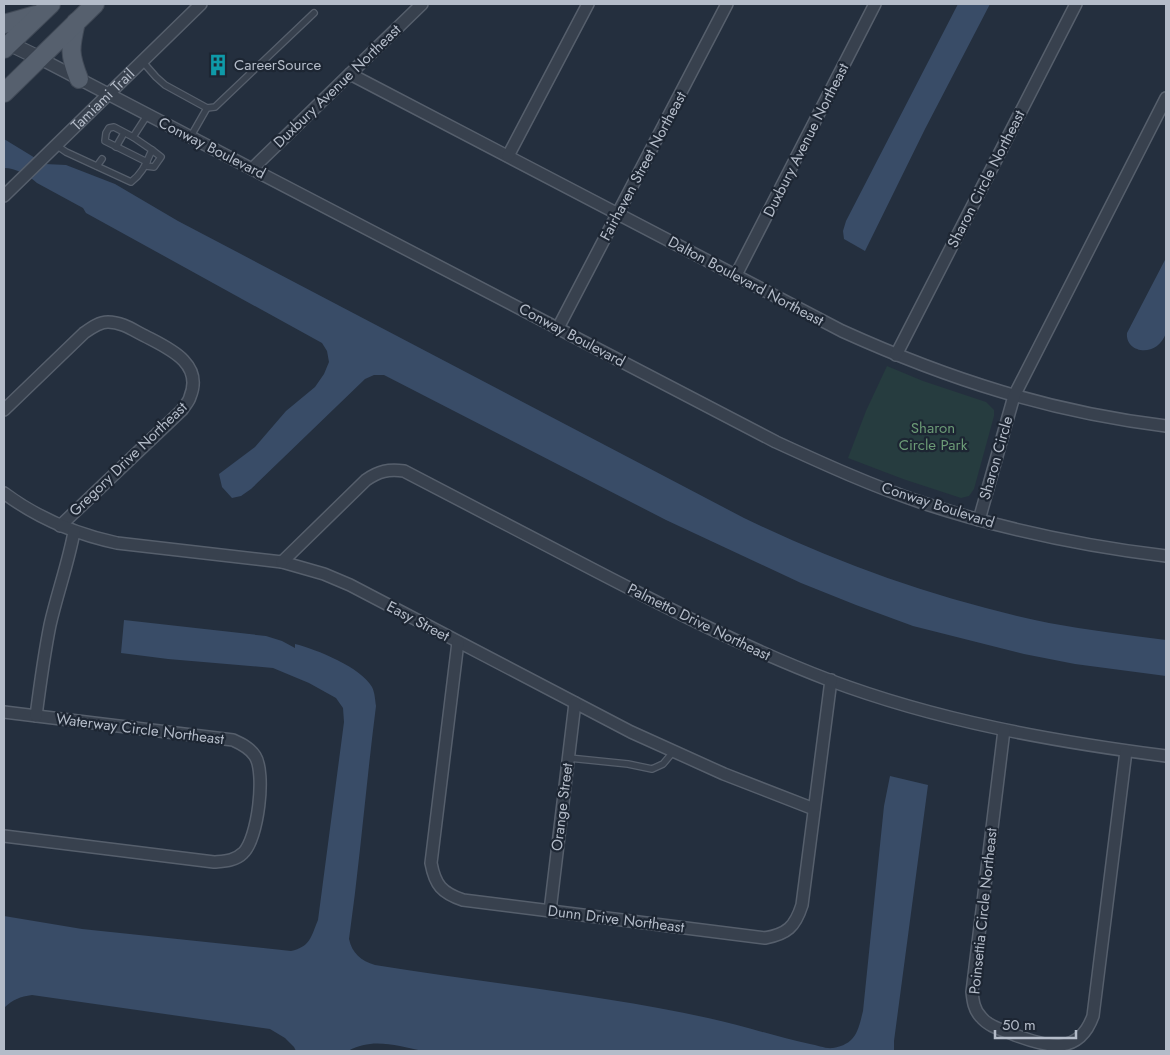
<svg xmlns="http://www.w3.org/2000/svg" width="1170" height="1055" viewBox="0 0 1170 1055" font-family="Jost,sans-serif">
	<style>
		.green { fill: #263c3f }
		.water { fill: #394c67 }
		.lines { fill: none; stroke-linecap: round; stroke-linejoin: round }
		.service-casing { stroke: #565f6c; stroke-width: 8 }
		.minor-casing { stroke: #565f6c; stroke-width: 14 }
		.tertiary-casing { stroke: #565f6c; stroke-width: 16 }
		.primary-casing { stroke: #414a57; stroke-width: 20 }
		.service { stroke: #38414e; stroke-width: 5.5 }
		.minor { stroke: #38414e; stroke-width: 11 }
		.tertiary { stroke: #38414e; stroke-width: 14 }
		.primary { stroke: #56606e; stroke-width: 18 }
		.labels { text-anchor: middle; stroke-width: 4.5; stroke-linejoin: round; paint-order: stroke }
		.poi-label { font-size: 15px; fill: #b4bcc9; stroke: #1d2633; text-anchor: start }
		.street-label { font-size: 15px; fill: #b4bcc9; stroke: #1d2633 }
		.park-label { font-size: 15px; fill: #6b9a76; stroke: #1d2633 }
	</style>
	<rect width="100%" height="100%" fill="#242f3e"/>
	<path class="green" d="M887,366L923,381L986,402L994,410V416L974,489L969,496L961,498L903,479L848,458L866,411Z"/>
	<g class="water">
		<path d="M958,4H990L925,129L865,251L844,239L843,231L846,221Z"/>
		<path d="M4,139L45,164L66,165L115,184L178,221L744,518C841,565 943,601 1049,623C1088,630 1127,635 1166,640V676L1075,664L1024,654L913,626L856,605L801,583L666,520L384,375H374L365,379L251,489L241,496L232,498L222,487L219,474L255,447L286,411L315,387L324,374L329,362L327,351L322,343L86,213L83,208L37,183C28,175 16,168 4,168Z"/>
		<path d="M1166,258C1166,277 1166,295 1166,313C1166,319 1168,327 1166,333C1157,359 1125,353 1127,333Z"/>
		<path d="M124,620L266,636L282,641L295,648V644C316,649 362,668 372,687C375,693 375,700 376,706C366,784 360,861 349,939C352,953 361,961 375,965C486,983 598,994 708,1018C742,1025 776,1037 810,1044C817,1045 826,1049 833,1048C856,1044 858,1031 863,1011L884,806L890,776L928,785L894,1041V1051H423C397,1046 373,1037 348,1051H296L294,1047L285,1038L270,1029L32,995C20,997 13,999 4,1008V916L82,929L291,951C310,947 311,937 318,920L344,722L343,708L336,698L309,683L273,668L168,659L121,653Z"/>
	</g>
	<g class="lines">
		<g class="service-casing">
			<g id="service">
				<path d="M142,61L156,77L165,85L207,108L191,136"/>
				<path d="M207,108L215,107L314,13"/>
				<path d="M133,137L114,127L109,128L106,133L105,141L147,162"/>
				<path d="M56,145L66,152L131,182C143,173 146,163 152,150L133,137L148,114"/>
				<path d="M116,147L124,133"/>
				<path d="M97,166L102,159"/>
				<path d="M146,166L154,167L161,157L152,150"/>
				<path d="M569,758L628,764L652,769L663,764L673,752"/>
			</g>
		</g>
		<g class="minor-casing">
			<g id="minor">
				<path d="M39,58L776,442C824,464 872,486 923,503C1002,529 1083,546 1166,556"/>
				<path d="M350,74L842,331C948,379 1050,412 1166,426"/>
				<path d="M508,156L588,4"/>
				<path d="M253,168L422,4"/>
				<path id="s1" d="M4,196L201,4"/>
				<path d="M736,275L875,4"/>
				<path d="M558,328L727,4"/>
				<path d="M896,355L1076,4"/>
				<path d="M4,410L84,333C91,328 99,322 108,322C122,322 133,330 145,336C168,348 204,363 190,397C189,402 184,406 182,410L60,526"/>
				<path d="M4,493C39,519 75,534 117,543L282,562L324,574L350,585L631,732L724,774L814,809"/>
				<path d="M979,520L1014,396L1166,98"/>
				<path d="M282,562L366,480C379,471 388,469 404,471C467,504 531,537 594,570C671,610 748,649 829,680C938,721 1051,741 1166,756"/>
				<path d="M458,642L431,863C435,885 442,893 463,900L765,938C787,934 795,927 802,905L831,680"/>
				<path d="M4,712L233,740C242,744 250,748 255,756C266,773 258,839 243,853C235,861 224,861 214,862L4,836"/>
				<path d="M36,716C40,685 44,655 50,625C57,594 68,564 74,532"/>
				<path d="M1004,730L972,992C973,1001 974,1010 981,1017C989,1027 1003,1030 1015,1035C1049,1048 1079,1055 1093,1016L1126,751"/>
				<path d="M550,911L575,703"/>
			</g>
		</g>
		<g class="tertiary-casing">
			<path id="tertiary" d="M4,41L39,58"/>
		</g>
		<g class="primary-casing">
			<g id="primary">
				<path d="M76,22C70,48 69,54 79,79"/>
				<path d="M4,24L36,15"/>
				<path d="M4,49L51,4"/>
				<path d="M4,93L95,4"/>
			</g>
		</g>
		<use href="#service" class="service"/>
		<use href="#minor" class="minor"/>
		<use href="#tertiary" class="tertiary"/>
		<use href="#primary" class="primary"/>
	</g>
	<defs>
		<g id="building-bare" transform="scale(1.725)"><path d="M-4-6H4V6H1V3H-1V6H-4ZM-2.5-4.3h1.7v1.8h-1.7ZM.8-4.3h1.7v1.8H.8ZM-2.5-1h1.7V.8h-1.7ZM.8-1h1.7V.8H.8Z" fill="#0f9aa8" stroke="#1d2633" stroke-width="2.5" paint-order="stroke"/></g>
	</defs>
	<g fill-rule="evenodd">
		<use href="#building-bare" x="218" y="65"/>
	</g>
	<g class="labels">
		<g class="poi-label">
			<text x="234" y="70">CareerSource</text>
		</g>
		<g class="street-label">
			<text transform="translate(337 86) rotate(-44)" y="5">Duxbury Avenue Northeast</text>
			<text dy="5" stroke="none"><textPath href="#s1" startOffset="138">Tamiami Trail</textPath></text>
			<text transform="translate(806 140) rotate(-63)" y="5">Duxbury Avenue Northeast</text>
			<text transform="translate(212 148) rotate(27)" y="5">Conway Boulevard</text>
			<text transform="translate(643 166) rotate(-62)" y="5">Fairhaven Street Northeast</text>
			<text transform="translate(986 179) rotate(-63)" y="5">Sharon Circle Northeast</text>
			<text transform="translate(746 281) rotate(28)" y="5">Dalton Boulevard Northeast</text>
			<text transform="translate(572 335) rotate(28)" y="5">Conway Boulevard</text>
			<text transform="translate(996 458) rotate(-74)" y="5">Sharon Circle</text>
			<text transform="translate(128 459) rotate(-44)" y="5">Gregory Drive Northeast</text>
			<text transform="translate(938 505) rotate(18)" y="5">Conway Boulevard</text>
			<text transform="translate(418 621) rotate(28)" y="5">Easy Street</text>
			<text transform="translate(699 622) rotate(26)" y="5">Palmetto Drive Northeast</text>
			<text transform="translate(140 729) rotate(7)" y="5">Waterway Circle Northeast</text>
			<text transform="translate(562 807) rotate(-83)" y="5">Orange Street</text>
			<text transform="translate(983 911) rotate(-84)" y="5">Poinsettia Circle Northeast</text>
			<text transform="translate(616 919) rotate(7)" y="5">Dunn Drive Northeast</text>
		</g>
		<g class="park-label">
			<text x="933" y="433">Sharon<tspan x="933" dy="17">Circle Park</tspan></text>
		</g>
	</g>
	<rect width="1170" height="1055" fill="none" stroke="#b4bcc9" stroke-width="10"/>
	<path d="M995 1030v8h81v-8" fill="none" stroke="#b4bcc9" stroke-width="2.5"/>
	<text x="1002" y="1030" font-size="15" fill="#b4bcc9" stroke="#1d2633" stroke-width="4" paint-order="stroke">50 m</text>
</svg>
